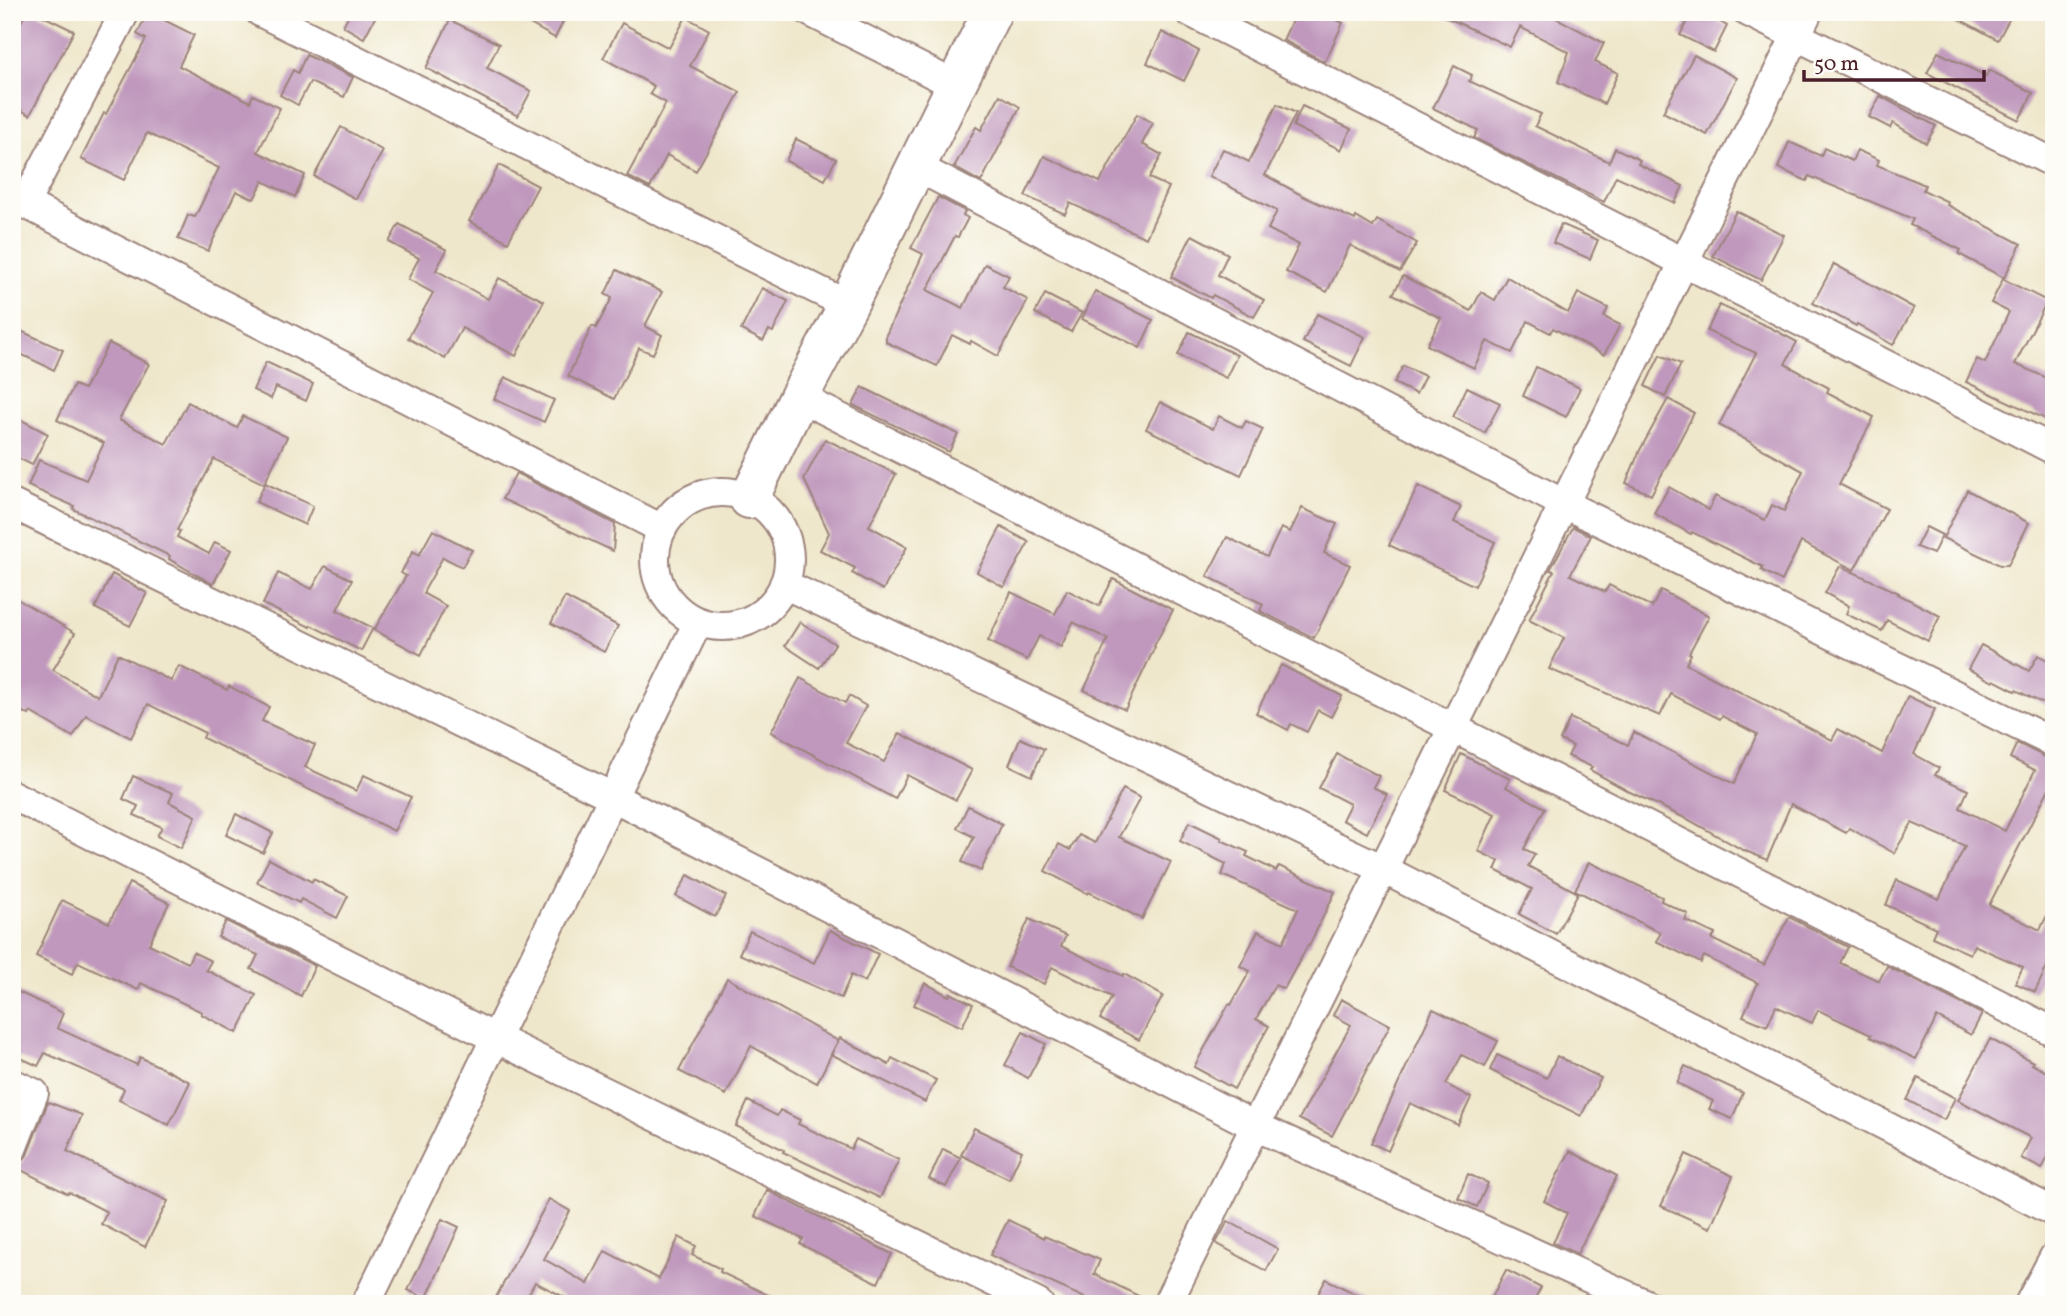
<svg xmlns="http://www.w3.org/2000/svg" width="2066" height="1316" viewBox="0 0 2066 1316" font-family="Vollkorn,serif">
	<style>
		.building { fill: #c098bd }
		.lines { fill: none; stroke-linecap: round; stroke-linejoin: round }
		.street-casing { stroke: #9c837b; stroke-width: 32 }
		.secondary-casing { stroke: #9c837b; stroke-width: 42 }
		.street { stroke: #fff; stroke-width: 28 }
		.secondary { stroke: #fff; stroke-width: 38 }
	</style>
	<rect width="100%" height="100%" fill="#fdfcf7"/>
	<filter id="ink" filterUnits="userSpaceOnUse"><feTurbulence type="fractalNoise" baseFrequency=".0143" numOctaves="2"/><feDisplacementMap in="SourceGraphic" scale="14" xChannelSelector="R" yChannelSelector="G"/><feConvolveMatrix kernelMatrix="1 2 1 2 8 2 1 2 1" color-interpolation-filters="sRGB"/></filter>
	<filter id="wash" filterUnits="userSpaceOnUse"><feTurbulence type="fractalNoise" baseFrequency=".00686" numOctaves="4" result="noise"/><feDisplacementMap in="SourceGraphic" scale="28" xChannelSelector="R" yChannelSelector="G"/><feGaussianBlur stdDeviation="1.57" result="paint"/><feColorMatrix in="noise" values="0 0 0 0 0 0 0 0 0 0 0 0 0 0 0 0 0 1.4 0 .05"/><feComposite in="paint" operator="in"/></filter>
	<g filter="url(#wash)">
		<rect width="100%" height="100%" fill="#efe7cb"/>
		<g id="blocks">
			<g class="building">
				<path d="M26,12H35L74,31L30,115L12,106V41Z"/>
				<path d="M148,12L194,35L179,66L250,102L253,95L280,108L258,152L305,175L295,197L263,181L254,199L236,191L208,251L178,239L188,215L195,217L219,168L147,133L124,180L81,159L104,113L106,114L146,39L137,34Z"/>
				<path d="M350,12H378L364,38L343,26Z"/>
				<path d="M509,12H568L555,38Z"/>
				<path d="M1296,12H1321L1343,23L1325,62L1283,40Z"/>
				<path d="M1435,12H1545L1604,43L1595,62L1618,73L1604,104L1558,82L1569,52L1520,27L1510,47Z"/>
				<path d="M1692,12H1702L1727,26L1714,52L1680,35Z"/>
				<path d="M1946,12H2013L1998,40Z"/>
				<path d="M686,17L709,30L690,66L740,92L696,171L667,155L650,188L627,176L666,103L650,94L654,86L603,58L622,23L669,48Z"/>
				<path d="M450,20L499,44L487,68L531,91L518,116L426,68Z"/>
				<path d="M1162,32L1199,51L1184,81L1147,63Z"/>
				<path d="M1938,52L1986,76L1989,70L2033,93L2019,120L1927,73Z"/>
				<path d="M306,55L353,77L344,97L310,82L298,105L280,95L293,70L298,73Z"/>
				<path d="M1694,55L1737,78L1707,135L1663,112Z"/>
				<path d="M1454,66L1472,75L1469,81L1541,114L1535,126L1609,162L1615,148L1640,160L1638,164L1683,186L1675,203L1616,176L1604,202L1474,138L1478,130L1433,108Z"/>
				<path d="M1000,95L1020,107L981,182L954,167L976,127L981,130Z"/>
				<path d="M1880,96L1936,126L1926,143L1893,123L1890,128L1869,117Z"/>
				<path d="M1277,104L1296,113L1265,175L1305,197L1355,220L1356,217L1373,227L1377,220L1417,243L1400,272L1350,245L1327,292L1286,272L1299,245L1268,229L1277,211L1209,176L1223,149L1249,162Z"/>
				<path d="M1302,106L1351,129L1341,150L1293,126Z"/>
				<path d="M1137,114L1153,123L1142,144L1162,155L1149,178L1169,187L1146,238L1070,203L1065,214L1025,196L1044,156L1100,182Z"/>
				<path d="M341,127L383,151L356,199L314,176Z"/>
				<path d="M796,139L836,159L825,180L786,161Z"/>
				<path d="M1789,142L1821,156L1824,148L1852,161L1857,150L1879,160L1877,165L1925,185L1923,190L1948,202L1947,205L2021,244L2004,278L1959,254L1961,250L1910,225L1913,219L1809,176L1807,181L1778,168Z"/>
				<path d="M499,165L538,186L508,242L469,221Z"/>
				<path d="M938,197L965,211L963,215L968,218L958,237L955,236L927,290L963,308L985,264L1009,276L1003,287L1028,300L998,356L971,341L970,344L952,335L937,366L886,342V335L923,254L911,248Z"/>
				<path d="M1736,211L1784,235L1761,280L1713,256Z"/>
				<path d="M399,224L447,250L436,270L488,299L499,278L544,301L516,356L462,328L445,359L408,338L433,293L408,279L419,258L389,242Z"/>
				<path d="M1561,224L1598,240L1590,259L1553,243Z"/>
				<path d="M1192,235L1228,254L1218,275L1264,300L1254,317L1213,295L1211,298L1171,277Z"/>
				<path d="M1834,264L1914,308L1893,345L1857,324L1856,326L1813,303Z"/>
				<path d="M617,270L662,292L645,326L662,335L653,354L639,348L614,399L568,376L592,326L596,328L612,298L605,294Z"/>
				<path d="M1403,276L1471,311L1481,292L1495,300L1507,277L1568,313L1578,293L1608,308L1604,317L1620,325L1604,355L1553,328L1550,333L1528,321L1512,353L1487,341L1474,368L1427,345L1441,318L1393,294Z"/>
				<path d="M2003,279L2047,301L2015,364L2054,381V423L1966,382L1977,359L1985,363L2009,312L1991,303Z"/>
				<path d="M762,288L788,301L773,332L769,330L763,341L741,330Z"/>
				<path d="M1095,291L1153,320L1140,348L1082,319Z"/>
				<path d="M1045,294L1082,313L1071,332L1035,313Z"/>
				<path d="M1719,305L1771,328L1797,342L1785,364L1829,388L1827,392L1874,417L1839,484L1887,509L1854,570L1801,542L1782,581L1761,570L1763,567L1692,532L1691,534L1654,513L1669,487L1709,510L1715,496L1765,520L1772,505L1784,511L1803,471L1719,425L1756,353L1707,331Z"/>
				<path d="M1317,314L1365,337L1351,366L1303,342Z"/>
				<path d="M12,327L63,350L54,370L12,350Z"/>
				<path d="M1189,332L1237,355L1226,378L1178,355Z"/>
				<path d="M109,343L149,364L119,420L166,444L188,402L237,428L243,416L287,437L264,484L214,459L177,530L180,531L177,537L209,554L215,542L231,550L213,584L169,559L170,556L73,509L74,506L28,486L39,460L86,480L104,443L57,420L74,385L84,389Z"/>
				<path d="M1660,355L1681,364L1665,397L1645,386Z"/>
				<path d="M266,362L313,384L306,401L276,387L271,399L253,390Z"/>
				<path d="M1403,366L1425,376L1416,394L1394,383Z"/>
				<path d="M1536,367L1580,388L1566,417L1523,396Z"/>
				<path d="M505,377L554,400L544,422L494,399Z"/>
				<path d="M862,387L958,434L949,452L853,405Z"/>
				<path d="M1467,387L1500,403L1485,433L1453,417Z"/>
				<path d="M1668,399L1694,413L1651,495L1626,483L1640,450Z"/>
				<path d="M1160,402L1213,429L1219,416L1242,428L1246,421L1263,429L1241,475L1146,429Z"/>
				<path d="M12,415L48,434L32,465L12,455Z"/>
				<path d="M825,439L896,474L869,526L907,547L883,590L852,573L855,568L820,550L829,533L804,479Z"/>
				<path d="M516,473L615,524L613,551L502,499Z"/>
				<path d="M265,483L313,506L305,525L256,502Z"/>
				<path d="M1418,486L1461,507L1454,522L1495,542L1475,586L1389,545Z"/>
				<path d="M1967,490L2029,523L2008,565H2000L1943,538Z"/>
				<path d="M1302,508L1337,524L1324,553L1350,565L1314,638L1260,611L1263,604L1207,576L1227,537L1267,557L1281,528L1290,532Z"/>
				<path d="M1001,527L1029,542L1004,587L977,572Z"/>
				<path d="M1573,527L1591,536L1570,575L1605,592L1609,585L1652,607L1661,590L1709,616L1689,653L1691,654L1686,664L1832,740L1838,729L1882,753L1908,696L1935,709L1914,754L1939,768L1935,775L1968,790L1960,808L2005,831L2035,770L2010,758L2017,743L2047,758L2054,759V779L1989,905L2040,930L2054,901V952L2035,992L2015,983L2023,967L1974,945L1970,954L1932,937L1936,928L1886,905L1897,880L1939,899L1965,846L1912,823L1894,853L1849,828L1846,833L1791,804L1767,860L1741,849L1689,820L1628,791L1590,770L1592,767L1568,756L1573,746L1560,740L1570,718L1628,745L1634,732L1734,784L1757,734L1722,716L1720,719L1671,694L1660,716L1549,669L1564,638L1529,620L1554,571L1550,570Z"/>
				<path d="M1926,527L1942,535L1933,554L1916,547Z"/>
				<path d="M433,530L472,550L462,567L443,557L424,591V594L446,606L421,655L374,630L406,576L401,573L413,551L419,555Z"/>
				<path d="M325,566L352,580L337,610L373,628L361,651L311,625L310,627L263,604L278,573L312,589Z"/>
				<path d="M1840,566L1899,593L1898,594L1940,616L1928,641L1887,620L1882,631L1846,614L1849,606L1825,593Z"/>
				<path d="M112,574L147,593L130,626L95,608Z"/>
				<path d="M1113,579L1173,610L1154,646L1155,647L1125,710L1084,690L1108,639L1073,622L1061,647L1039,636L1027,660L988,641L1011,592L1055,614L1067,590L1099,606Z"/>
				<path d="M12,596L75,633L53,670L98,696L118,654L171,681L179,666L227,690L229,686L269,707L262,721L315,745L305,767L356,791L364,775L411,797L394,831L203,738L205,733L148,704L131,738L86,715L73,737L30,712L29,715L12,706Z"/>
				<path d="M565,597L618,626L604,652L551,623Z"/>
				<path d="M800,622L835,644L819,668L785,646Z"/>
				<path d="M1981,645L2029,671L2038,655L2054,663V709L2016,690L2015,691L1994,680L1993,682L1968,669Z"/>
				<path d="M1281,665L1342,696L1331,717L1318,710L1307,732L1291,724L1288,730L1256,713Z"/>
				<path d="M800,678L845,703L849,696L866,706L846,743L884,762L900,733L972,770L956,800L907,775L895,799L771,732Z"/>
				<path d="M1020,738L1044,749L1032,776L1009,765Z"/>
				<path d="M1337,754L1379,776L1373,787L1387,794L1367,833L1342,820L1350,804L1319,788Z"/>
				<path d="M1461,754L1510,779L1506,787L1545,808L1524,849L1535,854L1528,866L1578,893L1556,934L1519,914L1532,889L1495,870L1499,861L1478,851L1495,814L1445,790Z"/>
				<path d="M133,776L173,793L169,802L196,816L181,848L157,836L162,827L134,815L138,806L123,799Z"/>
				<path d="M1123,789L1140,798L1119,837L1171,862L1142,919L1089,892L1088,894L1045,871L1059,844L1070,850L1079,835L1095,843Z"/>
				<path d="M968,806L1002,824L981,871L962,862L974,837L957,828Z"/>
				<path d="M236,814L273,833L263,853L226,835Z"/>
				<path d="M1189,822L1222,838L1221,840L1248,852L1246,856L1276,871L1279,866L1335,892L1309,946L1308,945L1284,989L1275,985L1256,1019L1269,1026L1234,1089L1194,1067L1229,1004L1231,1005L1250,971L1240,966L1258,931L1283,943L1298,909L1222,875L1226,864L1180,841Z"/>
				<path d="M269,859L312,882L313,879L348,896L337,918L301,899L299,903L257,882Z"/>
				<path d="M1589,862L1662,897L1661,901L1688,914L1685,920L1715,934L1712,939L1764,965L1789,917L1848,947L1840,963L1879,981L1887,966L1982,1014L1971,1035L1937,1017L1916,1059L1870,1037L1871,1035L1818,1010L1812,1023L1776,1006L1767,1026L1743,1016L1758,983L1704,956L1701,963L1656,941L1661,933L1575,890Z"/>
				<path d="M688,875L726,896L715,917L676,896Z"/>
				<path d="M129,883L169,903L149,944L188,963L193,952L211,961L206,970L256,995L237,1033L201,1014L202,1012L141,983L138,990L78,962L72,974L36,956L62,900L109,923Z"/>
				<path d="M1029,919L1066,936L1061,946L1123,976L1124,974L1163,996L1139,1040L1100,1019L1112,997L1052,967L1044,984L1007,967Z"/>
				<path d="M226,921L315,966L301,996L251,969L258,955L218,937Z"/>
				<path d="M830,930L878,954L865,982L851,975L841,998L739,954L750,931L814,963Z"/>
				<path d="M727,978L838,1041L817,1083L751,1046L726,1095L679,1071Z"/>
				<path d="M925,983L949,996L950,993L973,1004L962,1027L914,1005Z"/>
				<path d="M12,989L63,1013L57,1028L137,1065L140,1057L190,1082L169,1125L119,1100L124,1089L79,1068L45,1053L38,1066L12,1054Z"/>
				<path d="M1341,999L1390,1025L1332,1136L1299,1119L1351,1025L1333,1015Z"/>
				<path d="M1433,1009L1498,1041L1485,1067L1462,1055L1446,1084L1471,1098L1458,1125L1410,1103L1388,1151L1371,1143Z"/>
				<path d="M1023,1032L1046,1044L1028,1078L1005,1065Z"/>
				<path d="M840,1038L889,1065L892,1058L936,1080L925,1102L831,1054Z"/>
				<path d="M1990,1039L2033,1062L2032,1064L2054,1076V1145L2042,1169L2021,1158L2031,1138L1958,1100Z"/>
				<path d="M1497,1055L1547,1078L1557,1056L1601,1078L1581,1116L1490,1070Z"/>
				<path d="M1685,1066L1743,1093L1732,1119L1709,1109L1713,1101L1677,1083Z"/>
				<path d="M1918,1078L1955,1098L1944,1120L1907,1100Z"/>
				<path d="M748,1101L777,1116L780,1110L800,1120L798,1124L851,1149L856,1139L899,1160L880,1198L783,1152L784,1150L736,1126Z"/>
				<path d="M48,1102L82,1115L67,1151L168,1201L145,1247L101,1224L107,1212L69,1192L68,1194L17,1168L27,1155Z"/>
				<path d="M974,1128L1022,1151L1009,1179L961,1155Z"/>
				<path d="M943,1149L961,1158L946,1187L929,1179Z"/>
				<path d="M1570,1151L1617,1176L1577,1254L1553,1243L1567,1213L1544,1201Z"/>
				<path d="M1686,1154L1733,1176L1710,1228L1661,1206Z"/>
				<path d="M1468,1174L1488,1183L1477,1207L1458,1198Z"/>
				<path d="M767,1190L892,1254L878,1283L800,1244L803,1239L755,1216Z"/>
				<path d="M549,1199L570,1211L544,1259L588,1284L605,1251L659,1279L679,1237L696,1246L692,1255L721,1269L720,1272L787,1304H578L535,1282L523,1304H508L496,1297Z"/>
				<path d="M442,1219L459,1227L426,1299L408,1290Z"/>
				<path d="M1008,1220L1044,1238V1236L1100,1260L1094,1274L1151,1302V1304H1098L990,1255Z"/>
				<path d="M1228,1221L1278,1249L1266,1271L1216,1243Z"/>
				<path d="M1506,1270L1541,1288L1532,1304H1488Z"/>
				<path d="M1326,1279L1375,1304H1313Z"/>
			</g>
		</g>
	</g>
	<g filter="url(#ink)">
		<use href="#blocks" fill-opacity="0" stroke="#9c837b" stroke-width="2"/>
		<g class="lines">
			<g class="street-casing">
				<g id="street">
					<path d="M260,12L848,305"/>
					<path d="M810,12L955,85"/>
					<path d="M1190,12L2054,450"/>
					<path d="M1748,12L2054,163"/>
					<path d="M915,166L1564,504L2054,743"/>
					<path d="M12,197L662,529"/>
					<path d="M25,203L125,12"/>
					<path d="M799,397L2054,1032"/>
					<circle cx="722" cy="559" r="67"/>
					<path d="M12,504L613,797L1255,1126L1646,1304"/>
					<path d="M784,584L1383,869L2054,1212"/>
					<path d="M12,795L495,1038L1039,1304"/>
					<path d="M12,1083L34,1093L12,1149"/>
					<path d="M366,1304L698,622"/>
					<path d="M1167,1304L1808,12"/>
					<path d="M2029,1304L2054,1257"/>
				</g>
			</g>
			<g class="secondary-casing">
				<path id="secondary" d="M749,499L799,397L848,305L992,12"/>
			</g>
			<use href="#street" class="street"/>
			<use href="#secondary" class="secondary"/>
		</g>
	</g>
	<rect width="2066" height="1316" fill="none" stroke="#fdfcf7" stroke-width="42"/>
	<path d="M1804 70v10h180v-10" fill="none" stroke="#4a1f2b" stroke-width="3.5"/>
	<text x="1814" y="70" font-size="21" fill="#4a1f2b" stroke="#fdfcf7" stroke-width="5" paint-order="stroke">50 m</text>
</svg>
